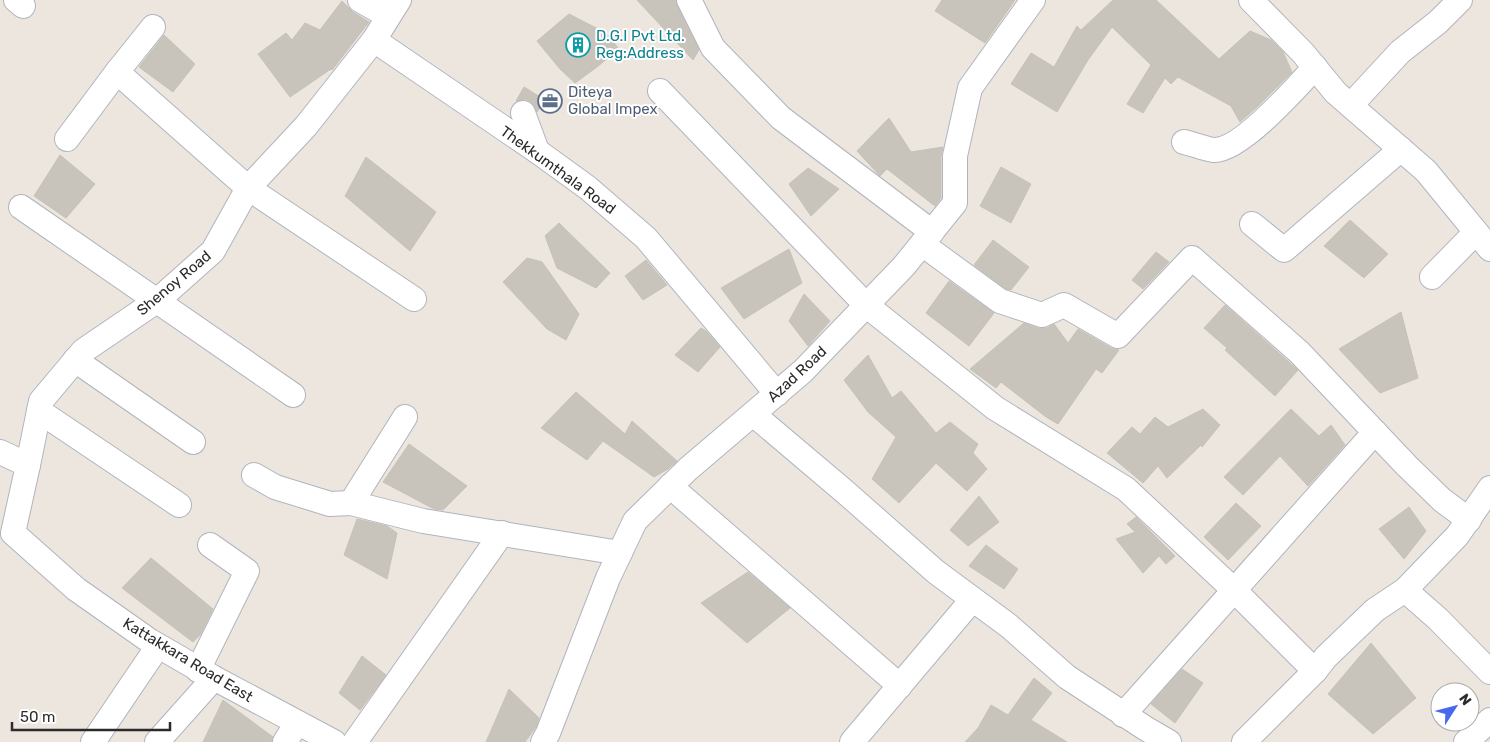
<svg xmlns="http://www.w3.org/2000/svg" width="1490" height="742" viewBox="0 0 1490 742" font-family="Rubik,sans-serif">
	<style>
		.building { fill: #c8c4bc; stroke: #c7c2b8 }
		.lines { fill: none; stroke-linecap: round; stroke-linejoin: round }
		.minor-casing { stroke: #b1b4be; stroke-width: 26 }
		.minor { stroke: #fff; stroke-width: 24 }
		.labels { text-anchor: middle; stroke-width: 4; stroke-linejoin: round; paint-order: stroke }
		.culture-label { font-size: 15px; fill: #0d838f; stroke: #fff; text-anchor: start }
		.service-label { font-size: 15px; fill: #4e5e75; stroke: #fff; text-anchor: start }
		.street-label { font-size: 15px; fill: #2b2b2b; stroke: #fff }
	</style>
	<rect width="100%" height="100%" fill="#ece6de"/>
	<g class="building">
		<path d="M637,0H675L677,6L699,50L693,60Z"/>
		<path d="M942,0H1015L985,43L935,11Z"/>
		<path d="M1113,0H1156L1219,59L1250,31L1271,40L1283,52L1292,72L1258,106L1240,122L1231,106L1178,77L1171,84L1165,78L1143,113L1127,104L1151,65L1112,27L1088,60L1057,112L1011,84L1031,53L1054,67L1077,26L1081,30Z"/>
		<path d="M342,1L353,12L369,22L332,70L331,69L290,97L258,54L286,33L292,40L305,23L320,30Z"/>
		<path d="M569,14L606,33L619,49L597,67L575,83L560,69L537,41Z"/>
		<path d="M164,35L195,64L173,92L139,67Z"/>
		<path d="M524,87L545,100L537,112L531,102L525,99L516,101Z"/>
		<path d="M889,118L911,152L943,147L941,156V198L935,206L887,169L880,176L857,151Z"/>
		<path d="M60,155L95,184L66,218L34,196Z"/>
		<path d="M366,157L436,212L410,251L345,196Z"/>
		<path d="M1001,167L1031,184L1011,223L980,206Z"/>
		<path d="M808,168L839,189L811,216L789,184Z"/>
		<path d="M1350,220L1388,254L1364,278L1324,246Z"/>
		<path d="M559,223L610,273L596,288L557,268L545,236Z"/>
		<path d="M993,240L1029,267L1011,290L1006,289L974,265Z"/>
		<path d="M789,249L802,283L744,319L721,288Z"/>
		<path d="M1156,252L1169,262L1143,289L1132,280Z"/>
		<path d="M527,258L542,262L579,314L566,340L547,329L503,282Z"/>
		<path d="M646,260L667,285L643,300L625,276Z"/>
		<path d="M949,281L994,313L969,346L926,313Z"/>
		<path d="M804,294L830,321L808,346L789,321Z"/>
		<path d="M1225,305L1298,370L1275,396L1225,350L1227,348L1204,328Z"/>
		<path d="M1401,312L1418,378L1380,393L1339,349Z"/>
		<path d="M1024,323L1038,328H1047L1054,324L1068,343L1078,329L1111,348L1119,350L1102,373L1096,369L1058,424L1046,417L1001,382L996,388L970,369Z"/>
		<path d="M701,328L706,331L720,347L698,372L675,355Z"/>
		<path d="M868,355L892,398L901,391L936,433L950,422L978,444L973,453L987,469L967,491L936,463L899,503L872,479L896,437L868,412L844,380Z"/>
		<path d="M576,392L625,434L632,421L677,461L668,469L654,477L603,441L587,460L541,428Z"/>
		<path d="M1203,409L1220,425L1202,447L1201,445L1167,478L1158,466L1143,483L1107,453L1132,427L1140,434L1155,417L1168,427Z"/>
		<path d="M1291,409L1319,436L1331,425L1345,445L1308,486L1280,456L1243,495L1224,477Z"/>
		<path d="M409,444L467,486L443,510L434,509L383,482Z"/>
		<path d="M979,496L999,522L968,546L950,530Z"/>
		<path d="M1236,503L1261,526L1228,560L1204,537Z"/>
		<path d="M1409,507L1426,531L1404,559L1379,529Z"/>
		<path d="M1136,517L1175,556L1166,564L1159,556L1143,573L1116,539L1135,532L1127,524Z"/>
		<path d="M357,519L387,526L397,533L387,579L344,555Z"/>
		<path d="M986,545L1018,569L1004,589L969,566Z"/>
		<path d="M151,558L213,609L200,635L193,642L122,588Z"/>
		<path d="M748,572L790,608L747,643L701,603Z"/>
		<path d="M1371,643L1416,698L1373,734L1328,694Z"/>
		<path d="M362,656L386,675L360,710L339,693Z"/>
		<path d="M1182,669L1203,683L1175,723L1151,704Z"/>
		<path d="M1034,678L1052,693L1031,720L1067,742H965L978,728L991,705L1008,715Z"/>
		<path d="M509,689L539,718L536,727L525,742H486Z"/>
		<path d="M223,700L273,737L271,742H203Z"/>
	</g>
	<g class="lines">
		<g class="minor-casing">
			<g id="minor">
				<path d="M16,0L23,6"/>
				<path d="M360,0L388,16"/>
				<path d="M689,0L713,48L781,118L932,232"/>
				<path d="M1251,0L1303,53L1336,93L1426,171L1490,249"/>
				<path d="M153,27L117,72L248,188L414,299"/>
				<path d="M374,40L537,151L588,188L646,238L777,394"/>
				<path d="M660,91L866,305L995,408L1126,489L1234,590L1315,671"/>
				<path d="M1351,105L1400,52L1438,22L1460,0"/>
				<path d="M523,113L537,151"/>
				<path d="M67,139L117,72"/>
				<path d="M1184,142C1193,144 1205,149 1214,150C1240,151 1297,87 1315,67"/>
				<path d="M21,207L293,395"/>
				<path d="M1252,224L1284,250L1401,149"/>
				<path d="M922,244L1000,301L1042,315L1064,305L1118,336L1192,258L1299,352L1406,465L1442,500L1469,520"/>
				<path d="M1432,277L1476,232"/>
				<path d="M75,360L193,442"/>
				<path d="M39,411L179,505"/>
				<path d="M753,414L844,491L936,572L1009,626L1067,677L1145,728L1169,742"/>
				<path d="M405,417L351,503L423,521L620,553"/>
				<path d="M0,452L28,465L13,533L76,589L150,641L214,678L334,742"/>
				<path d="M28,465L41,401L83,351L158,300L213,251L248,188L306,126L374,40L399,0"/>
				<path d="M254,475L275,487L330,504L351,503"/>
				<path d="M670,486L900,686"/>
				<path d="M1405,590L1457,536L1490,488"/>
				<path d="M198,670L247,571L210,545"/>
				<path d="M1123,715L1375,432"/>
				<path d="M93,742L158,646"/>
				<path d="M157,742L214,678"/>
				<path d="M285,742L297,723"/>
				<path d="M355,742L502,533"/>
				<path d="M543,742L548,733L608,578L635,521L688,469L803,371L904,266L955,203V156L970,88L1033,0"/>
				<path d="M852,742L972,600"/>
				<path d="M1244,742L1315,671L1326,657L1375,610L1405,590L1438,619L1490,672"/>
				<path d="M1466,742L1490,720"/>
			</g>
		</g>
		<use href="#minor" class="minor"/>
	</g>
	<defs>
		<g id="building-ring" transform="scale(1.25)"><circle r="9.5" fill="#fff" stroke="#0f9aa8" stroke-width="1.5"/><path d="M-4-6H4V6H1V3H-1V6H-4ZM-2.5-4.3h1.7v1.8h-1.7ZM.8-4.3h1.7v1.8H.8ZM-2.5-1h1.7V.8h-1.7ZM.8-1h1.7V.8H.8Z" fill="#0f9aa8"/></g>
		<g id="office-ring" transform="scale(1.25)"><circle r="9.5" fill="#fff" stroke="#5c6f8a" stroke-width="1.5"/><path d="M-6-3h4V-5.5h4V-3h4V5H-6ZM-1-4.5V-3h2v-1.5ZM-6 0V1H6V0Z" fill="#5c6f8a"/></g>
	</defs>
	<g fill-rule="evenodd">
		<use href="#building-ring" x="578" y="45"/>
		<use href="#office-ring" x="550" y="101"/>
	</g>
	<g class="labels">
		<g class="culture-label">
			<text x="596" y="41">D.G.I Pvt Ltd.<tspan x="596" dy="17">Reg:Address</tspan></text>
		</g>
		<g class="service-label">
			<text x="568" y="97">Diteya<tspan x="568" dy="17">Global Impex</tspan></text>
		</g>
		<g class="street-label">
			<text transform="translate(558 170) rotate(36)" y="5">Thekkumthala Road</text>
			<text transform="translate(174 283) rotate(-40)" y="5">Shenoy Road</text>
			<text transform="translate(797 374) rotate(-43)" y="5">Azad Road</text>
			<text transform="translate(188 660) rotate(31)" y="5">Kattakkara Road East</text>
		</g>
	</g>
	<g transform="translate(1455 707) rotate(54)"><circle r="24" fill="#ffffff" stroke="#aaaaaa"/>
	<path d="M0-4L9 19L0 12L-9 19Z" fill="#4768f0"/>
	<text y="-8" font-size="14" font-weight="bold" text-anchor="middle" fill="#2b2b2b">N</text>
	</g>
	<path d="M12 722v8h158v-8" fill="none" stroke="#2b2b2b" stroke-width="2.5"/>
	<text x="20" y="722" font-size="15" fill="#2b2b2b" stroke="#ffffff" stroke-width="4" paint-order="stroke">50 m</text>
</svg>
